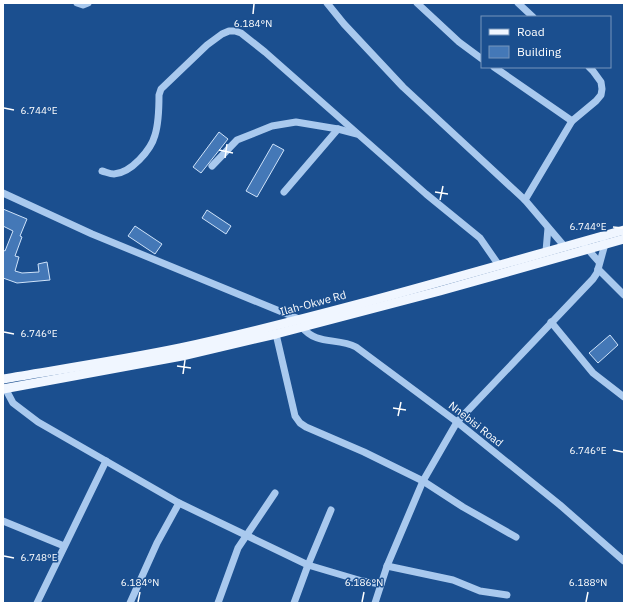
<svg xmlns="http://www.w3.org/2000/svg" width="627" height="606" viewBox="0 0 627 606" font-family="'IBM Plex Sans',sans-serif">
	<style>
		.building { fill: #4478b7; stroke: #cfe3fa }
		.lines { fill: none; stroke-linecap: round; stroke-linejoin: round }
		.minor { stroke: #a9c9ee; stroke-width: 7 }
		.major { stroke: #f0f6ff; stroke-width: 9 }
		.ticks { fill: none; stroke: #fff; stroke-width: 1.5 }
		.labels { text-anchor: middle; stroke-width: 3; stroke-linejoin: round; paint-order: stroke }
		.street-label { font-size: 11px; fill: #fff; stroke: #1b4f8f }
		.ticks-label { font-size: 10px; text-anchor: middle; fill: #fff; stroke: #1b4f8f; stroke-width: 3; stroke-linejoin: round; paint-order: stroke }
	</style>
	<rect width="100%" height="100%" fill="#1b4f8f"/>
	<g class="building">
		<path d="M219,132L228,139L201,173L193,167Z"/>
		<path d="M273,144L284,150L257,197L246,191Z"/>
		<path d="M3,209L27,219L20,236L22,237L15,256L19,257L15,271L22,273L39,272L38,264L47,262L50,280L17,283L3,278V250L5,251L13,231L3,226Z"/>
		<path d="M207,210L231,226L226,234L202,218Z"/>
		<path d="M135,226L162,244L155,254L128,236Z"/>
		<path d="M610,335L618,345L598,363L589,353Z"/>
	</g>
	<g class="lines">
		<g class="minor">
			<path d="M77,3L83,5L88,3"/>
			<path d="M327,3L344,24L403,87L525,200L565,247"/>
			<path d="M417,3L459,42L482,59"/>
			<path d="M518,3L533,17"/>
			<path d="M494,67L572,121"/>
			<path d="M212,166L237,140L272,126L296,122L338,129L357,134"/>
			<path d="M102,171C106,172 110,174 114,174C131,173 151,150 155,135C159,122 159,108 159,95L161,89L207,45L222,34L229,31H235L241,33L265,52L426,194L480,238L498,264"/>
			<path d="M284,192L338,129"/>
			<path d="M3,193L92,234L299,319"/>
			<path d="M525,200L572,121L596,101L601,95L602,89L601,82L593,71L589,67"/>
			<path d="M585,246L599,262"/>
			<path d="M546,251L548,228"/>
			<path d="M598,269L624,295"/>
			<path d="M551,322L593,373L624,397"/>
			<path d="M302,327C317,346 337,337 356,347L457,422L560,505L624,561"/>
			<path d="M276,334L295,416L300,423L306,427L364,452L423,481L463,507L516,537"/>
			<path d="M5,388L13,403L38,422L179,503L308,565L362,581L381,584"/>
			<path d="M3,521L64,546"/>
			<path d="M387,566L453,580L480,591L507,595"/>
			<path d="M37,603L106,461"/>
			<path d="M130,603L157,543L179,503"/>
			<path d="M218,603L238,548L275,493"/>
			<path d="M294,603L308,565L331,510"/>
			<path d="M375,603L387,566L423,481L457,422L593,279L597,273L605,244L604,242"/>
		</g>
		<g class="major">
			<path d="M3,379C62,369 122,360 180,348C330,315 477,271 624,230"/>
			<path d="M3,389L182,356L276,334L440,291L624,239"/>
		</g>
	</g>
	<path class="ticks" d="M253,14L254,4M4,108L14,110M219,150L233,153M225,158L227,144M435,192L448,194M440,200L443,186M613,227L623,228M4,332L14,334M177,366L191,368M183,374L185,360M393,408L406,410M398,416L401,402M613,450L623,452M4,556L14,558M138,602L140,592M362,602L364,592M586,602L588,592"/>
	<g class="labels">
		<g class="street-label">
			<text transform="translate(313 303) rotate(-15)" y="4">Ilah-Okwe Rd</text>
			<text transform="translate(476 424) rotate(38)" y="4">Nnebisi Road</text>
		</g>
	</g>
	<g class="ticks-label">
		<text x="253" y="27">6.184°N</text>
		<text x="39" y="114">6.744°E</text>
		<text x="588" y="230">6.744°E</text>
		<text x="39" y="337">6.746°E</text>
		<text x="588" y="454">6.746°E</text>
		<text x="39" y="561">6.748°E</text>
		<text x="140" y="586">6.184°N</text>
		<text x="364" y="586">6.186°N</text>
		<text x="588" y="586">6.188°N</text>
	</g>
	<rect width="627" height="606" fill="none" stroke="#ffffff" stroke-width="8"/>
	<rect x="481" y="16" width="130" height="52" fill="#1b4f8f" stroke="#7695bc"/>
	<rect x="489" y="29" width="20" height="6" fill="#f0f6ff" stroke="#7695bc"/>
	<text x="517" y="36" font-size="12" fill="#ffffff">Road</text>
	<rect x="489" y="46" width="20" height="12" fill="#4478b7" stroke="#7695bc"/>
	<text x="517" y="56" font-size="12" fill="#ffffff">Building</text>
</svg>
